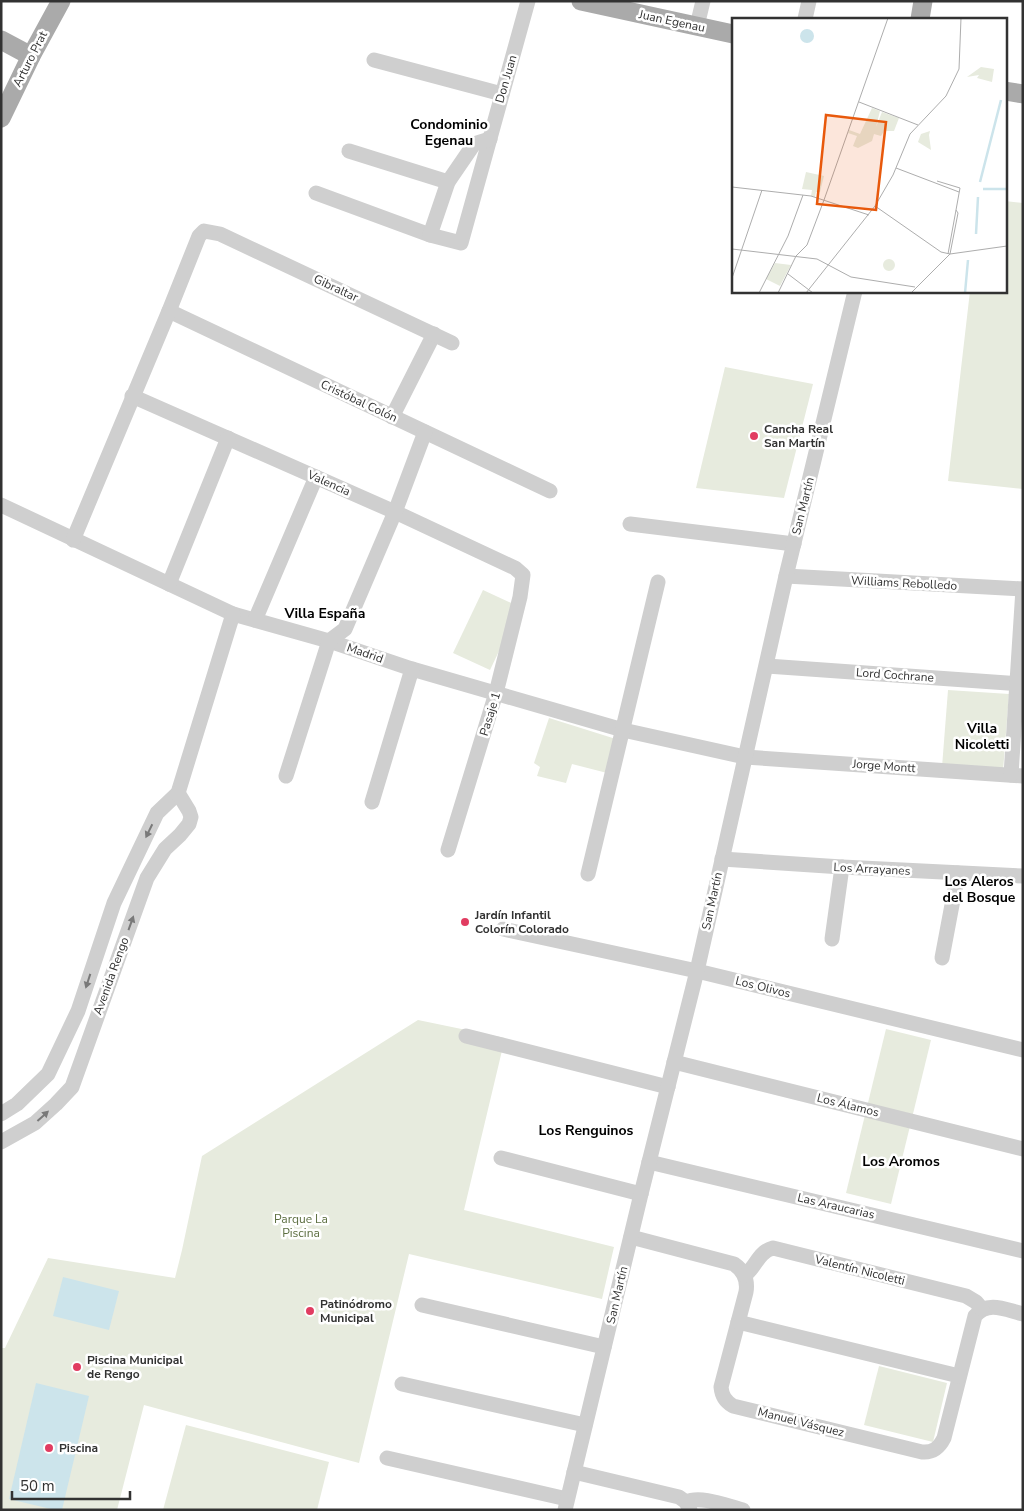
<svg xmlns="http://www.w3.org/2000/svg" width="1024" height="1511" viewBox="0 0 1024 1511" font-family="'Nunito Sans',sans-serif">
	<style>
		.green { fill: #e7ebde }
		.water { fill: #cce4eb }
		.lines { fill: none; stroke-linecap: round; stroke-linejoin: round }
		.minor { stroke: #cfcfcf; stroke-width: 15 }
		.major { stroke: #aaa; stroke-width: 19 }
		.oneway { fill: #797979 }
		.poi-dot { fill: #e13c61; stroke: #fff; stroke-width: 2 }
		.labels { text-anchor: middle; stroke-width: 5; stroke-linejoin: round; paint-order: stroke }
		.street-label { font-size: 12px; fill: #323232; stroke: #fff }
		.poi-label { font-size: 12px; font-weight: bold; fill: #323232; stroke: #fff; text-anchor: start }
		.park-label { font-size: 12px; fill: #5c6e40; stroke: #fff }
		.neighbourhood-label { font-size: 14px; font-weight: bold; fill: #000; stroke: #fff }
		.inset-river { fill: none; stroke: #cce4eb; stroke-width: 2.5 }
		.inset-road { fill: none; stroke: #adadad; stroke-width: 1 }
		.view { fill: #e8590c; fill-opacity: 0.15; stroke: #e8590c; stroke-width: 2.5 }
		.inset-edge { fill: none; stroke: #323232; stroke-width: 2.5 }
	</style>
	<rect width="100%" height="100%" fill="#fff"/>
	<g class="green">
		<path d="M1005,201L1023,203V489L948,481L970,291H1005Z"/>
		<path d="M725,367L813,384L784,498L696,488Z"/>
		<path d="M483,590L520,607L490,670L453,653Z"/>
		<path d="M948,690L1009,694L1003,771L942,767Z"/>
		<path d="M549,718L619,740L611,774L572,764L566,783L537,776L540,767L534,763Z"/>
		<path d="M418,1020L505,1038L464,1210L614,1247L602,1299L409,1254L359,1463L144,1405L117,1510H1V1348H5L48,1258L175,1278L182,1250L202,1156Z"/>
		<path d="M886,1029L931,1040L891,1204L846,1193Z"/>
		<path d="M879,1366L947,1383L933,1442L864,1425Z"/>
		<path d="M186,1425L329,1462L317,1510H163Z"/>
	</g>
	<g class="water">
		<path d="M63,1277L119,1291L109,1330L53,1316Z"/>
		<path d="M36,1383L89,1396L62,1510H55L9,1499Z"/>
	</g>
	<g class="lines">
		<g class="minor">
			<path d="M805,19L809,1"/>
			<path d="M697,26L703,1"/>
			<path d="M374,60L502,94"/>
			<path d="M349,151L448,182"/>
			<path d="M316,193L430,235L461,243L528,1"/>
			<path d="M430,235L448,182L474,144L490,139"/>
			<path d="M169,311L550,491"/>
			<path d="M132,396L395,512L515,568L523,575L520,597L496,693L448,850"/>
			<path d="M392,417L434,334"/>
			<path d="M1,505L233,614L329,641L412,669L623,730L745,757L1023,776"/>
			<path d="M630,524L794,544"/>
			<path d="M73,540L169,311L199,236L204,231L220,234L452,343"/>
			<path d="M786,576L1023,589"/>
			<path d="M169,584L228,438"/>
			<path d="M255,620L316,477"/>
			<path d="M767,666L1023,684"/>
			<path d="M1011,775L1023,589"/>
			<path d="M286,776L329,641L345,629L395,512L425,432"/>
			<path d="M372,802L412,669"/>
			<path d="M722,859L842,867L1023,876"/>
			<path d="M588,874L658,582"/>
			<path d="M503,929L697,971L1023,1050"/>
			<path d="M832,939L842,867"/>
			<path d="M942,958L958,873"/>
			<path d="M466,1036L668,1087"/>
			<path d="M674,1062L1023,1149"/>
			<path d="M1,1114L17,1104L48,1074L78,1011L114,903L157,813L178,793L233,614"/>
			<path d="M1,1142L35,1123L56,1104L72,1087L147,878L165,849L180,835L189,824L191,817L189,811L178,793"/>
			<path d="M501,1158L641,1194"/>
			<path d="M649,1162L1023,1251"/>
			<path d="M631,1237L734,1264C744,1271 748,1280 746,1292L721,1387C722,1396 725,1401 733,1406L922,1452C933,1453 939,1448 944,1438L975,1316C988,1300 1006,1310 1023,1314"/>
			<path d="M745,1275C756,1267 758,1252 773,1248L966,1296L976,1302L982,1309"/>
			<path d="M422,1305L604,1347"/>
			<path d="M738,1322L959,1376"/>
			<path d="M402,1384L585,1425"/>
			<path d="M387,1458L567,1499"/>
			<path d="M574,1472L679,1497L686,1502L690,1510"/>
			<path d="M686,1502C701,1495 727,1506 743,1510"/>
			<path d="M565,1510L641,1194L697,971L786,576L855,291"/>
		</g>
		<g class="major">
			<path d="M581,1L733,34"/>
			<path d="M920,19L923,1"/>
			<path d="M1,40L31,56"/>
			<path d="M1005,91L1023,94"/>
			<path d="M1,118L31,56L61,1"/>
		</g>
	</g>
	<defs><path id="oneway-solid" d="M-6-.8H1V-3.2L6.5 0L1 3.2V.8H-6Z" transform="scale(1.25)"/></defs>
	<g class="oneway">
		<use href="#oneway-solid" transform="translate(149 831) rotate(116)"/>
		<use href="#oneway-solid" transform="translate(131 923) rotate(-70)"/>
		<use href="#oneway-solid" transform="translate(88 981) rotate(108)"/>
		<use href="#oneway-solid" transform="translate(43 1116) rotate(-42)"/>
	</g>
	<g class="poi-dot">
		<circle cx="754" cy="436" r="5"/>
		<circle cx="465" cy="922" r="5"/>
		<circle cx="310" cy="1311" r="5"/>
		<circle cx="77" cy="1367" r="5"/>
		<circle cx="49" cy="1448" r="5"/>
	</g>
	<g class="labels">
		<g class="street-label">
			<text transform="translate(672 21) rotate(12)" y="4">Juan Egenau</text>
			<text transform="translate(30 59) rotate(-63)" y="4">Arturo Prat</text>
			<text transform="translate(506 79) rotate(-74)" y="4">Don Juan</text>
			<text transform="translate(336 288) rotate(25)" y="4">Gibraltar</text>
			<text transform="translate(359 401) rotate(25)" y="4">Cristóbal Colón</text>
			<text transform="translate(329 483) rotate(24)" y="4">Valencia</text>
			<text transform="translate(803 506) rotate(-76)" y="4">San Martín</text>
			<text transform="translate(904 583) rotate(3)" y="4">Williams Rebolledo</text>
			<text transform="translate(365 653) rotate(19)" y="4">Madrid</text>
			<text transform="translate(895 675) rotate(4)" y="4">Lord Cochrane</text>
			<text transform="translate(490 714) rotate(-73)" y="4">Pasaje 1</text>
			<text transform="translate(884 766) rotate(4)" y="4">Jorge Montt</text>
			<text transform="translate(872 869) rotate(3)" y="4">Los Arrayanes</text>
			<text transform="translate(712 901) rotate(-78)" y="4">San Martín</text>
			<text transform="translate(111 976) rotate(-70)" y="4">Avenida Rengo</text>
			<text transform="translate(763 987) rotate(14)" y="4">Los Olivos</text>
			<text transform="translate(848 1105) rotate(14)" y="4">Los Álamos</text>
			<text transform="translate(836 1206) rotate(13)" y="4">Las Araucarias</text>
			<text transform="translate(860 1270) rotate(14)" y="4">Valentín Nicoletti</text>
			<text transform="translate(617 1295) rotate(-77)" y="4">San Martín</text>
			<text transform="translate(801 1422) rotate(14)" y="4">Manuel Vásquez</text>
		</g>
		<g class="poi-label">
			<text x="764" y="433">Cancha Real<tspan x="764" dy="14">San Martín</tspan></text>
			<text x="475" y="919">Jardín Infantil<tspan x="475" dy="14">Colorín Colorado</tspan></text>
			<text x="320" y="1308">Patinódromo<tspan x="320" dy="14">Municipal</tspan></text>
			<text x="87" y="1364">Piscina Municipal<tspan x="87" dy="14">de Rengo</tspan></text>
			<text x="59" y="1452">Piscina</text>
		</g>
		<g class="park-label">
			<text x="301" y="1223">Parque La<tspan x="301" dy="14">Piscina</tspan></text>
		</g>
		<g class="neighbourhood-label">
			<text x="449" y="129">Condominio<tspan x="449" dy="16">Egenau</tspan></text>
			<text x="325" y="618">Villa España</text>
			<text x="982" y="733">Villa<tspan x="982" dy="16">Nicoletti</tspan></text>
			<text x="979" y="886">Los Aleros<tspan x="979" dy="16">del Bosque</tspan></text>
			<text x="586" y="1135">Los Renguinos</text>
			<text x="901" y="1166">Los Aromos</text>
		</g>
	</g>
	<g transform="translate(732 18)">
		<rect width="275" height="275" fill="#fff"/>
		<path d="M249,49L262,51L260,64L245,60L247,57L235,59ZM140,90L148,93L144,109L150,94L167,100L162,113H152L149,118L142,116L140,123L126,130L121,128L125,118L116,115L117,112L128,116ZM198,113L197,117L199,132L186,124L189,116ZM74,154L92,158L88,174H84L83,179L79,178L80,172L70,171ZM151 247a6 6 0 1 1 12 0a6 6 0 1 1-12 0ZM43,245L59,247L48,268L34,261Z" fill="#e7ebde"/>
		<path d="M68 18a7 7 0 1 1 14 0a7 7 0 1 1-14 0Z" fill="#cce4eb"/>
		<path class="inset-river" d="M248,164L269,82M251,171H275M244,216L246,179M233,275L236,242"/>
		<path class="inset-road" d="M127,84L186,107M164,150L227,174M205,163L228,170L216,236M0,169L79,178L137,197M92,182L156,0M143,188L209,234L218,236M224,192L226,195L218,236L275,228M0,231L85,241L119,259L183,269M56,256L81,275M0,260L30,172M27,275L56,218L71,177M46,275L64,238L75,227L92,182M74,275L143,188L161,157L178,116L214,78L227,51L229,0M179,275L218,236"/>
		<path class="view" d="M94,97L154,104L144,192L85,186Z"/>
		<rect width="275" height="275" class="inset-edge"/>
	</g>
	<rect width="1024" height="1511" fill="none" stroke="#323232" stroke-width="5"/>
	<path d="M12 1491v8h118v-8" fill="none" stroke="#323232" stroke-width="2.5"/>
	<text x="20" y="1491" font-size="15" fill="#323232" stroke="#ffffff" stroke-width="4" paint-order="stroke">50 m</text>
</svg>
